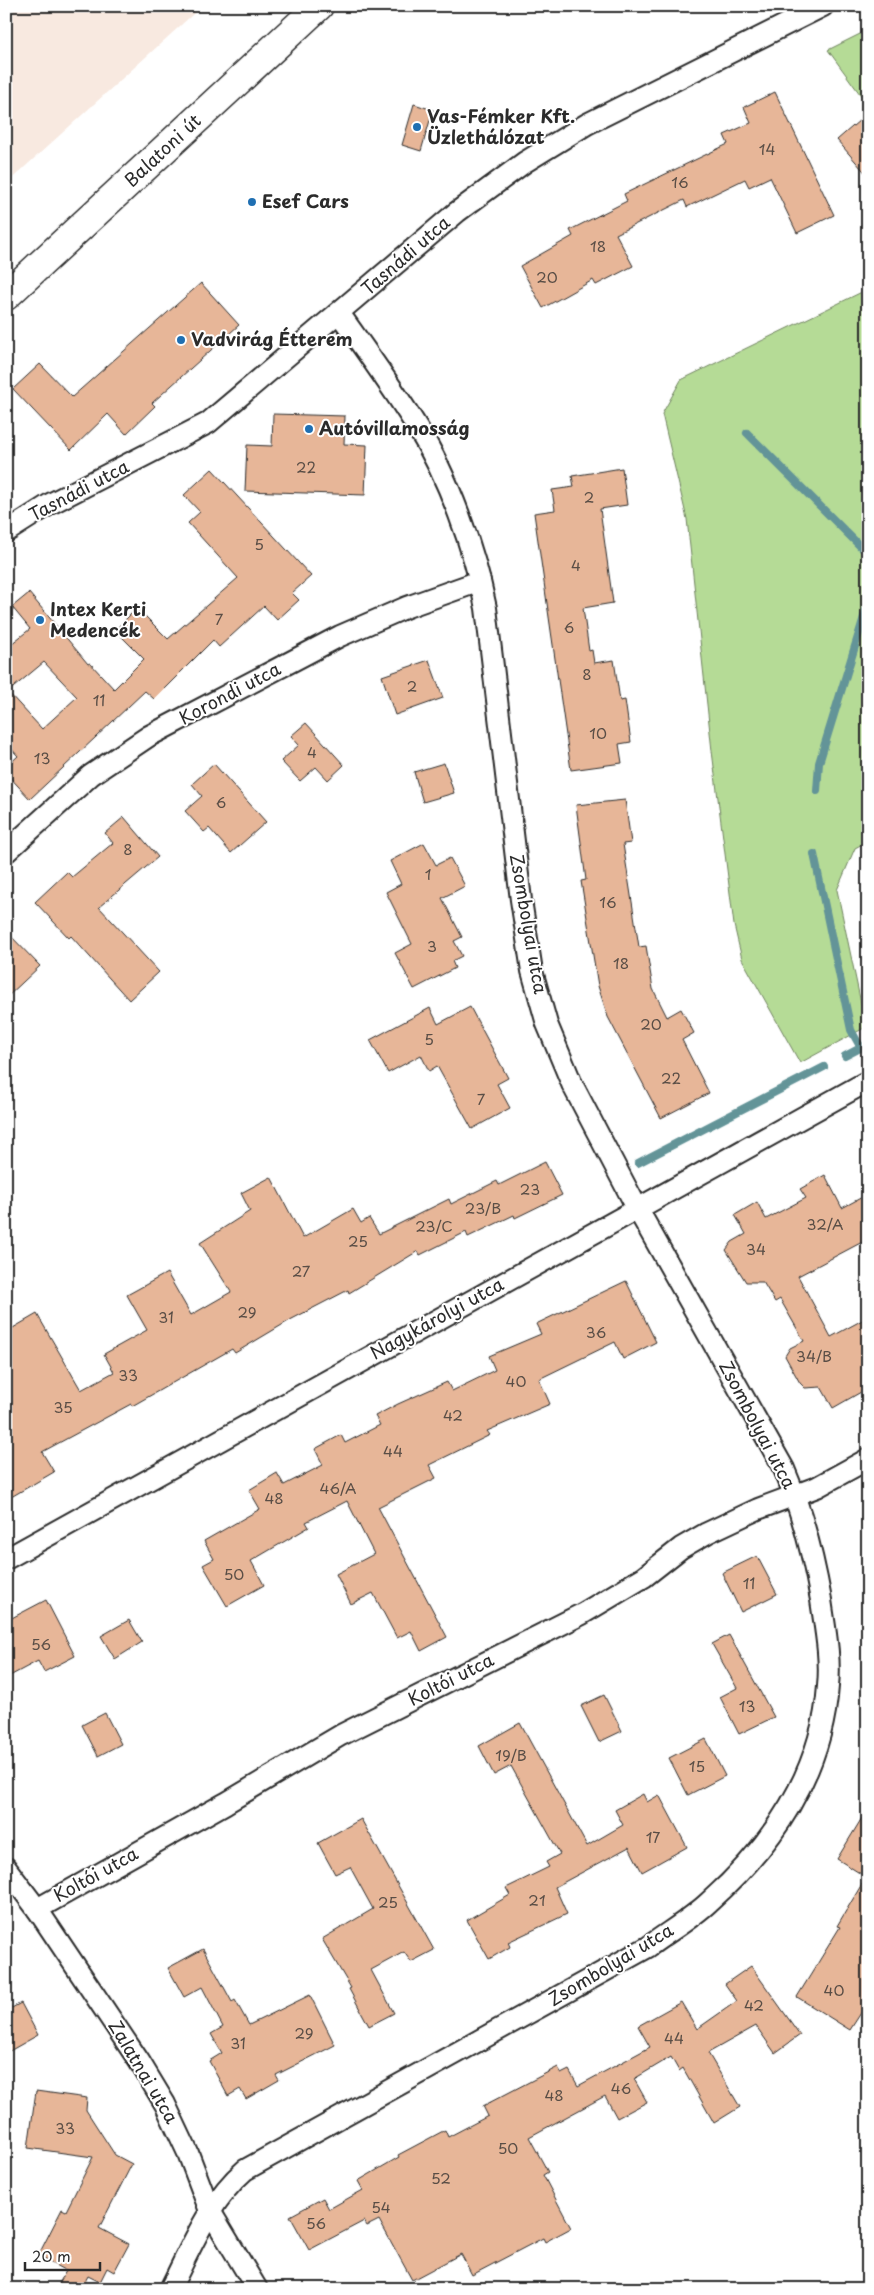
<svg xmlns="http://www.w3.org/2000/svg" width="874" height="2295" viewBox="0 0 874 2295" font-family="'Playpen Sans',sans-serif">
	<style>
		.built { fill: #f8e9e0 }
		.green { fill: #b5db96; stroke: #708360 }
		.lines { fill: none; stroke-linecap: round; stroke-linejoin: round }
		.stream { stroke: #639498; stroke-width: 8 }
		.building { fill: #e7b698; stroke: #2b2b2b; fill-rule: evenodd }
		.minor-casing { stroke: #2b2b2b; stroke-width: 24 }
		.secondary-casing { stroke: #2b2b2b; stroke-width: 31 }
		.minor { stroke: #fff; stroke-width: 20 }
		.secondary { stroke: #fff; stroke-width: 28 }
		.poi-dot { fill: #1f6fb2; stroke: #fff; stroke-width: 2 }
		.labels { text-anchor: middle; stroke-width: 4; stroke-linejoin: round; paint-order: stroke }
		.number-label { font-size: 15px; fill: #5a4e46 }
		.poi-label { font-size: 18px; font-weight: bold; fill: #2b2b2b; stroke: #fff; text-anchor: start }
		.street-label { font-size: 18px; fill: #2b2b2b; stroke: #fff }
	</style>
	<rect width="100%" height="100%" fill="#fff"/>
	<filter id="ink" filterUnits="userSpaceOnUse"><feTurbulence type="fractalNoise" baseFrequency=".02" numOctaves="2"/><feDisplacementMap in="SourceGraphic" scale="10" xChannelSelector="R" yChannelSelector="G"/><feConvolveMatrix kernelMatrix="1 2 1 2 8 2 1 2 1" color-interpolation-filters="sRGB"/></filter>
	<g filter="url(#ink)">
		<path class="built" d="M6,6H202L6,184Z"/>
		<g class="green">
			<path d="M868,30V105L828,50Z"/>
			<path d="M868,289V841L855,848L837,890L866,1027L800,1063L742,959L734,925L712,751L687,519L662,414L681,380Z"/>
		</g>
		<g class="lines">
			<g class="stream">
				<path d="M747,433L868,554"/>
				<path d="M817,791L819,763L868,604"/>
				<path d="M814,854L851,1030L861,1048"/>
				<path d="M845,1056L868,1044"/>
				<path d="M638,1163L824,1067"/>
			</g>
		</g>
		<g class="building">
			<path d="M775,92L834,215L797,233L770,177L749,187L745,179L687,207L684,200L616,234L633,266L596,285L593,280L543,308L520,266L573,236L570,230L627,201L624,194L728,144L724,135L751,123L744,107Z"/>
			<path d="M414,104L433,110L421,151L402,145Z"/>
			<path d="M868,113V176L837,140Z"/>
			<path d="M201,283L239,325L152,403L155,406L126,434L108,414L71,450L13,389L40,364L72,397Z"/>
			<path d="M273,414L345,416L344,444L367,445L365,495L245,491L247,445L272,446Z"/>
			<path d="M622,468L627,505L600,509L613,603L583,608L589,651L592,650L594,663L614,660L620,701L625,700L631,742L619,744L622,763L571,770L534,513L555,510L552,490L574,487L572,476Z"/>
			<path d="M212,469L311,576L292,593L299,600L277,620L264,606L219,647L213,640L154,699L145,691L30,799L6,773V767L18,756L6,743V648L30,629L12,607L29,593L88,664L90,663L114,689L144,659L115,630L137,608L168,639L238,578L188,523L200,512L184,495ZM44,662L77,697L42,729L8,692Z"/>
			<path d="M429,660L443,698L395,715L382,676Z"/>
			<path d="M306,723L344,765L328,780L316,767L300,781L281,761L299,745L291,736Z"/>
			<path d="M444,763L454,793L423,802L414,772Z"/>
			<path d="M214,764L266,822L231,853L209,828L204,832L185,811L202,796L192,784Z"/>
			<path d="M625,800L631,843L623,844L639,947L646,946L653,989L667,1017L681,1009L694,1033L682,1040L709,1093L661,1118L608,1017L598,986L581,881L586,880L576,805Z"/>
			<path d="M124,817L158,857L99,907L159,972L129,1000L71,936L69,938L35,902L67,872L72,877L113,843L105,833Z"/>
			<path d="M424,843L436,865L450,858L465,886L442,898L462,937L454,941L462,956L452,961L455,968L414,989L395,953L412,944L386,892L401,884L390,861Z"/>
			<path d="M6,931L40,966L6,998Z"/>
			<path d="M470,1007L508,1078L497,1084L510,1108L472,1129L437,1066L429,1071L421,1055L388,1073L370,1040L430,1008L438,1024Z"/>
			<path d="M545,1162L562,1195L515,1218L514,1215L468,1237L466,1232L420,1255L418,1251L349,1293L348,1290L292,1319L235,1353L232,1349L132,1406L131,1404L42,1452L54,1472L6,1500V1332L37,1314L81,1390L114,1372L104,1354L147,1330L127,1295L167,1273L191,1315L231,1292L200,1243L250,1211L241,1193L271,1177L303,1238L353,1209L361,1223L369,1218L379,1234L449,1199L451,1204L497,1181L499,1185Z"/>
			<path d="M825,1175L842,1208L868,1194V1239L798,1276L831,1337L868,1317V1388L833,1408L821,1387L805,1388L800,1383L785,1356L790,1348L804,1341L780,1299L775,1302L763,1282H746L726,1250L732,1242L746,1234L735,1215L757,1202L766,1219L806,1198L800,1189Z"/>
			<path d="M626,1281L656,1342L623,1359L615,1342L539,1379L550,1404L487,1431L490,1435L429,1465L436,1478L378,1507L447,1637L421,1651L411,1631L397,1638L373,1593L351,1604L336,1574L374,1554L347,1501L306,1522L309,1527L251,1561L264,1585L227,1606L203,1565L214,1559L204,1541L260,1509L249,1490L277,1473L284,1485L323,1465L315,1449L341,1435L345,1443L380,1425L375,1416L398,1404L447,1382L452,1391L495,1370L489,1356L541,1334L536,1324Z"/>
			<path d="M757,1556L777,1594L741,1612L722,1573Z"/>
			<path d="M46,1600L75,1656L44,1672L38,1661L6,1678V1621Z"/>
			<path d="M129,1620L142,1642L115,1659L101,1636Z"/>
			<path d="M729,1635L774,1717L739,1734L720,1697L737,1688L712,1644Z"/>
			<path d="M604,1695L622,1731L599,1742L581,1706Z"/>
			<path d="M105,1713L121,1744L98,1756L82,1725Z"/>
			<path d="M520,1723L587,1846L623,1825L615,1810L643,1794L647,1802L659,1795L687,1847L642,1872L629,1847L555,1887L567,1914L508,1942L510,1947L489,1959L467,1920L510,1895L506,1888L549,1867L546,1862L560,1854L511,1766L494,1775L479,1746Z"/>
			<path d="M706,1739L725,1776L688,1795L669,1758Z"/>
			<path d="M868,1808V2002L850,2030L797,1997L840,1927L837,1926L866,1877L837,1859Z"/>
			<path d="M361,1819L434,1950L411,1962L404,1952L371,1970L394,2013L369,2026L349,1989L351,1988L322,1939L373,1909L350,1867L335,1874L318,1843Z"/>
			<path d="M203,1949L232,2002L235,2000L249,2025L310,1995L335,2045L276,2075L279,2080L246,2099L240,2089L228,2096L209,2061L222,2053L211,2034L223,2027L202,1987L184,1997L168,1968Z"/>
			<path d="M751,1966L800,2035L775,2053L756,2026L708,2053L740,2107L714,2123L683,2068L679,2071L671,2057L634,2079L647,2102L617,2118L605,2096L529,2137L548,2172L543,2175L571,2228L545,2242L543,2238L472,2275L461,2254L412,2280L379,2220L367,2226L364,2221L309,2250L290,2216L323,2198L329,2209L363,2190L358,2181L399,2157L398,2155L445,2130L448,2137L488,2116L483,2106L558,2067L561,2074L569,2070L578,2086L650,2047L638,2026L681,2002L697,2029L737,2001L725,1984Z"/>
			<path d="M21,2003L38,2035L6,2053V2011Z"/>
			<path d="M36,2091L87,2098L86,2110L115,2155L132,2164L99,2228L129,2244L114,2272L107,2268L100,2282L88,2276L81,2289H56L66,2271L38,2256L62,2209L66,2211L93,2157L28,2148Z"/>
		</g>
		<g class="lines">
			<g class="minor-casing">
				<g id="minor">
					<path d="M6,532L50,504L208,423L457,212L525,162L587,124L823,6"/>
					<path d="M6,852L91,775L149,736L340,636L407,607L480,581"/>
					<path d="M6,1559L868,1081"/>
					<path d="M6,1868L37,1909L139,2061L165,2104L188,2153L210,2211L257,2289"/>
					<path d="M37,1909L226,1803L341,1735L582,1614L644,1577L681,1548L707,1533L758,1509L817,1487L868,1459"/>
					<path d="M170,2289C191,2248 209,2201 245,2170L648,1947C668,1932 691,1919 709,1902C772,1846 822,1773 828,1686C831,1658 825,1628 821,1600C813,1555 802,1511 784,1469L637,1208L572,1084L547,1024L532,971L521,900L486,608C474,549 449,478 417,427C393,388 366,351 339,313"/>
				</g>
			</g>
			<g class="secondary-casing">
				<path id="secondary" d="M6,296L319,6"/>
			</g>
			<use href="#minor" class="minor"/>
			<use href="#secondary" class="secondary"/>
		</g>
	</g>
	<g class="poi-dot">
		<circle cx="417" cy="127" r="5"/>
		<circle cx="252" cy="202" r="5"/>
		<circle cx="181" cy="340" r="5"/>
		<circle cx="309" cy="429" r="5"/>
		<circle cx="40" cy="620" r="5"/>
	</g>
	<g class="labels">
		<g class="number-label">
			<text x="767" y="155">14</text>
			<text x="680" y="188">16</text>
			<text x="598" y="252">18</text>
			<text x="547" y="283">20</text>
			<text x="306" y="473">22</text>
			<text x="589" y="503">2</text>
			<text x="259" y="550">5</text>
			<text x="576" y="571">4</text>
			<text x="219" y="625">7</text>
			<text x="569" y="633">6</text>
			<text x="587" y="680">8</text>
			<text x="412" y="692">2</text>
			<text x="99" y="706">11</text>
			<text x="598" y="739">10</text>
			<text x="312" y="758">4</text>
			<text x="42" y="764">13</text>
			<text x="221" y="808">6</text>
			<text x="128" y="855">8</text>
			<text x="428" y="880">1</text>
			<text x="608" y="908">16</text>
			<text x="432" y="952">3</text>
			<text x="621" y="969">18</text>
			<text x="651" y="1030">20</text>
			<text x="429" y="1045">5</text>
			<text x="671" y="1084">22</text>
			<text x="481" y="1105">7</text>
			<text x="530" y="1195">23</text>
			<text x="483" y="1214">23/B</text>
			<text x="825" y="1230">32/A</text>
			<text x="434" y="1232">23/C</text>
			<text x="358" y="1247">25</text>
			<text x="756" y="1255">34</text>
			<text x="301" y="1277">27</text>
			<text x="247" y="1318">29</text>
			<text x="166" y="1323">31</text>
			<text x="596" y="1338">36</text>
			<text x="814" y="1362">34/B</text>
			<text x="128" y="1381">33</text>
			<text x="516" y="1387">40</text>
			<text x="63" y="1413">35</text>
			<text x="453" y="1421">42</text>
			<text x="393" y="1457">44</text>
			<text x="338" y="1494">46/A</text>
			<text x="274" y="1504">48</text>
			<text x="234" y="1580">50</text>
			<text x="749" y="1589">11</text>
			<text x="41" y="1650">56</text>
			<text x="747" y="1712">13</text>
			<text x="511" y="1761">19/B</text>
			<text x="697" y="1772">15</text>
			<text x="653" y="1843">17</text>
			<text x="537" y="1906">21</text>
			<text x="388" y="1908">25</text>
			<text x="834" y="1996">40</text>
			<text x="754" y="2011">42</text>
			<text x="304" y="2039">29</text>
			<text x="674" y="2044">44</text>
			<text x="238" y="2049">31</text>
			<text x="621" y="2094">46</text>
			<text x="554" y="2101">48</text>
			<text x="65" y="2134">33</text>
			<text x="508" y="2154">50</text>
			<text x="441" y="2184">52</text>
			<text x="381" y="2213">54</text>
			<text x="316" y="2229">56</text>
		</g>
		<g class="poi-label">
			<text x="427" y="123">Vas-Fémker Kft.<tspan x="427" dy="21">Üzlethálózat</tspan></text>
			<text x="262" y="208">Esef Cars</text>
			<text x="191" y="346">Vadvirág Étterem</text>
			<text x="319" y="435">Autóvillamosság</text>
			<text x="50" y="616">Intex Kerti<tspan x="50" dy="21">Medencék</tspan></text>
		</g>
		<g class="street-label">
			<text transform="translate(163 151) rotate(-43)" y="6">Balatoni út</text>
			<text transform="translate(406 256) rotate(-41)" y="6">Tasnádi utca</text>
			<text transform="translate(79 491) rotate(-28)" y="6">Tasnádi utca</text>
			<text transform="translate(230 694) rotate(-28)" y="6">Korondi utca</text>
			<text transform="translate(528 924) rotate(80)" y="6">Zsombolyai utca</text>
			<text transform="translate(437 1319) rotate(-29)" y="6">Nagykárolyi utca</text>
			<text transform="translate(757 1425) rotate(62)" y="6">Zsombolyai utca</text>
			<text transform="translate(451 1680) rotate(-27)" y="6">Koltói utca</text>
			<text transform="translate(96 1875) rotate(-29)" y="6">Koltói utca</text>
			<text transform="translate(611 1965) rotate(-31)" y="6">Zsombolyai utca</text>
			<text transform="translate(143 2072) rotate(59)" y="6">Zalatnai utca</text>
		</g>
	</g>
	<rect width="874" height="2295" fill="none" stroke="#fff" stroke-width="25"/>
	<rect x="12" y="12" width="849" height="2270" fill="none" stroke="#2b2b2b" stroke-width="2" filter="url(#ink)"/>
	<path d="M25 2262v8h75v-8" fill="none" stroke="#2b2b2b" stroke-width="2.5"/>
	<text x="32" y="2262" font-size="15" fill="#2b2b2b" stroke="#ffffff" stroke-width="4" paint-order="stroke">20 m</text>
</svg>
